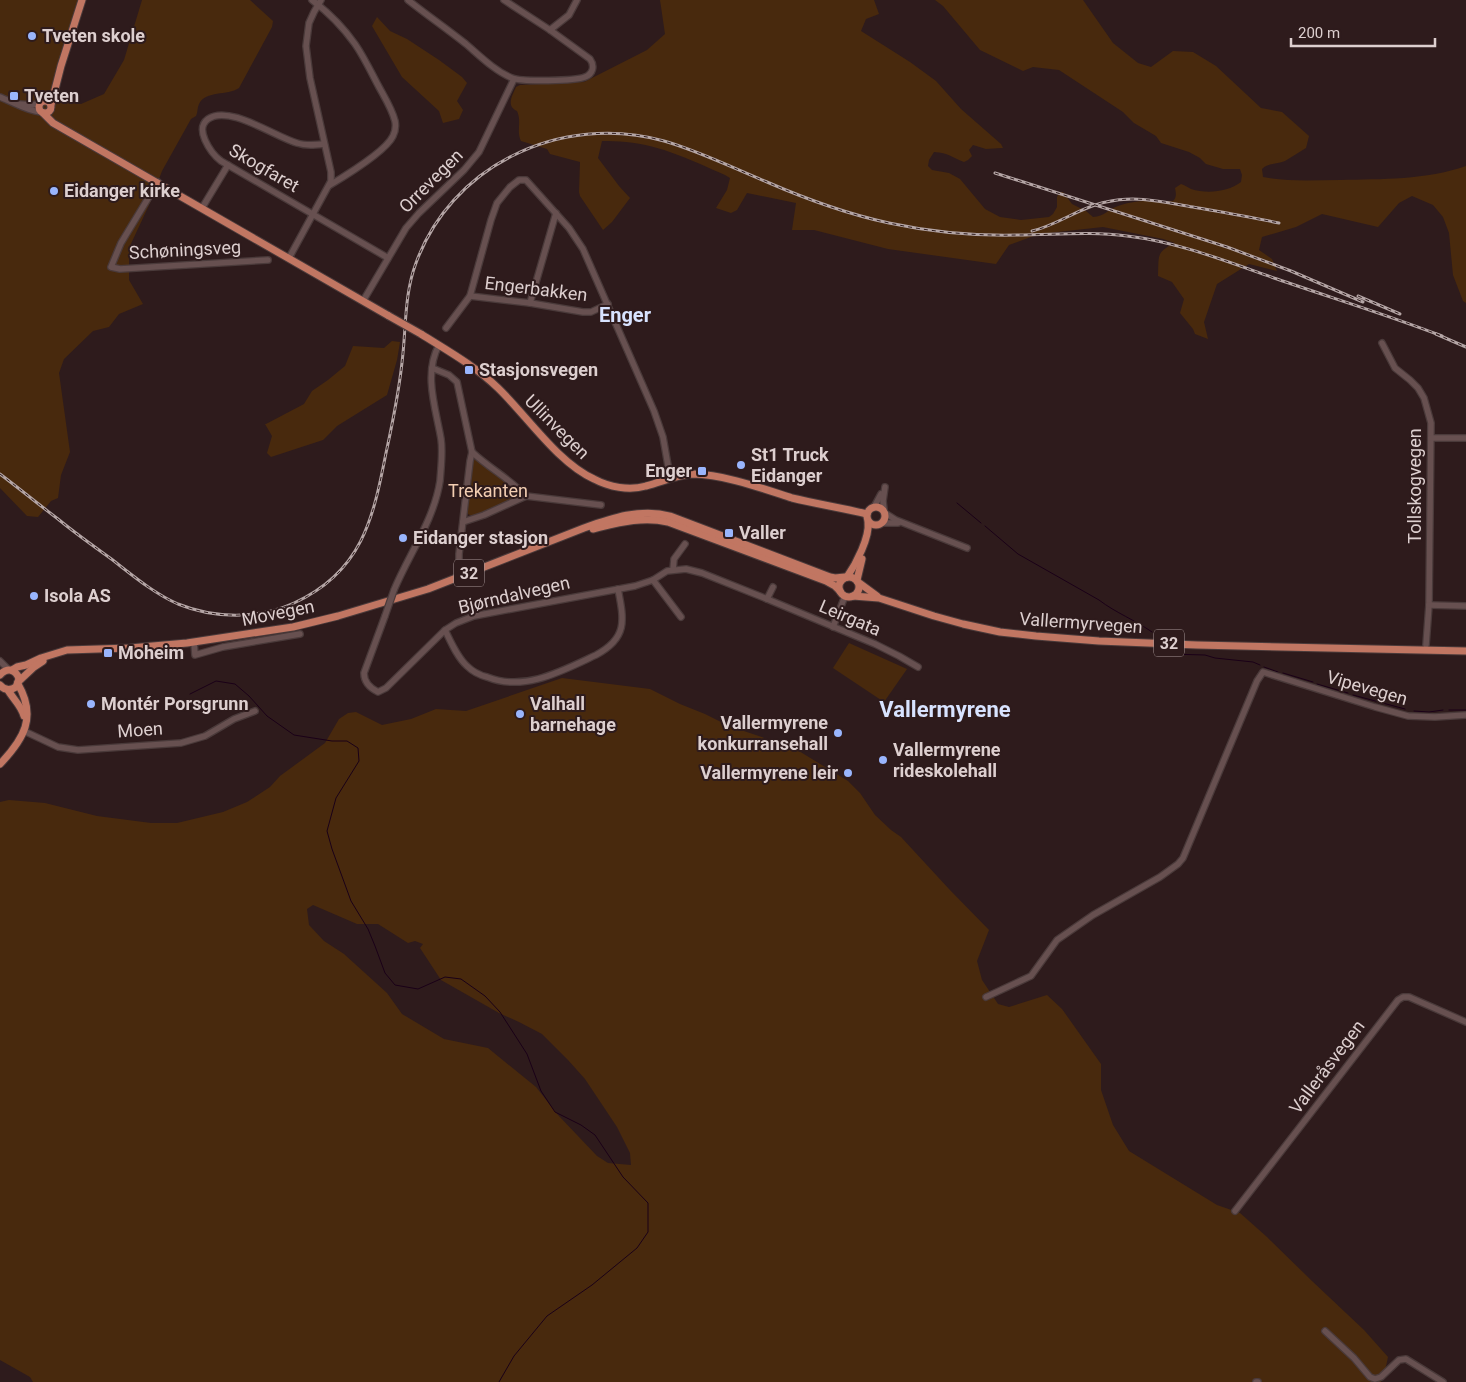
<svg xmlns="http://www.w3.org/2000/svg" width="1466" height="1382" viewBox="0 0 1466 1382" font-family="Roboto,sans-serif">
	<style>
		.green { fill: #48290d; fill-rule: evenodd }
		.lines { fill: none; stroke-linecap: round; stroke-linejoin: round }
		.stream { stroke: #1a0017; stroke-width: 1 }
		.minor-casing { stroke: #4a3a3a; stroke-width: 8 }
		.major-casing { stroke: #4a3a3a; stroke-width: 9 }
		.minor { stroke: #675050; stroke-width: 5.5 }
		.major { stroke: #c17662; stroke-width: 7 }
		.rail-casing { stroke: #b4a5a5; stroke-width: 3 }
		.rail { stroke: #2e1b1c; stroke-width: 1; stroke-dasharray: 4; stroke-linecap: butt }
		.minor-bridge-casing { stroke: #4a3a3a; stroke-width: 8; stroke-linecap: butt }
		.major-bridge-casing { stroke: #4a3a3a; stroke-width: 9; stroke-linecap: butt }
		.minor-bridge { stroke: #675050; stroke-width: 5.5 }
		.major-bridge { stroke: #c17662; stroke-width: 7 }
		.poi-dot { fill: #99b5fd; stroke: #2e1b1c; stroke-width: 2 }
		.labels { text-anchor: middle; stroke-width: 4; stroke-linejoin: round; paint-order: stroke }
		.shield { fill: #2e1b1c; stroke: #a89999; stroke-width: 1 }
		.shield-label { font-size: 16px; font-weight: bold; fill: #ddcfcf }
		.poi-label { font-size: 18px; font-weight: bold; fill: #ddcfcf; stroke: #2e1b1c; text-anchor: start }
		.street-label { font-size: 18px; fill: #ddcfcf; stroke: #2e1b1c }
		.park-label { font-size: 18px; fill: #f3ceb2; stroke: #2e1b1c }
		.quarter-label { font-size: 20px; font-weight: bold; fill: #d8e3ff; stroke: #2e1b1c }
		.district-label { font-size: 22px; font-weight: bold; fill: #d8e3ff; stroke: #2e1b1c }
	</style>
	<rect width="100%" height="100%" fill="#2e1b1c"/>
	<g class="green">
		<path d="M0,0H86L62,50L54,83L67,101L81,104L104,94L124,60L142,0H250L273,21L272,27L239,88C227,96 206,90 199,104C197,108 198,112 196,116L191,119L162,171L150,203L129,248V280L143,304L119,314L109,327L93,331L64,359L59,373L70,452L61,475L58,498L51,501L38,517L27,516L0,488Z"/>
		<path d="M660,0H874L879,14L866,19L861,31L910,62L936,81L961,109L1001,144L1003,148H1001L986,149L973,145L969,150L972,156L968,160L964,162C951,157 949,153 934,152L929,160L928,166L932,170L949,173L960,179L985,209L1000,217L1021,220L1049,217L1053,214L1057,207V197L1060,192H1063L1072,204L1086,211L1093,217C1105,216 1107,210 1118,206C1138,199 1152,201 1173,201C1177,197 1176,193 1175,188L1181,184C1185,185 1187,187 1191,189C1207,194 1228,192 1241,182L1242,175L1240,169H1223L1206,164L1200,158L1189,152L1161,143L1156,136L1134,123L1123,112L1059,70L1033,67L1023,71L980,50L943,6L935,0H1083L1113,43L1138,63L1151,67L1173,51L1193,52L1216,66L1261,108L1282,112L1309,136L1306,148C1299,152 1292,157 1285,161C1277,164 1268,163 1262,169L1263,177C1288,182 1315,180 1340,180C1382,179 1426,180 1466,166V303L1463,301L1453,275L1449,233L1443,217L1433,205L1412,196L1399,203L1378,227L1322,214L1296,227L1262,237L1259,250L1272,259L1277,271L1249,264L1217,284L1204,322L1208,339L1195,334L1193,329L1180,313L1184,299L1172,282L1158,276C1159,255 1156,252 1175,243L1163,239L1103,227L1039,234L1009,245L996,264L888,249L814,230H792L796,203L747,193L737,210L731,213L716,208L727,190L730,178L725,175C693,161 661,145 626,142C618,141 610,141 602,141L598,158L619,186L630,198L612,222L603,230L580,196L579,192L580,162L550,154L547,149L521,141C516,131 522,122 517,111C506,106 512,96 516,87L520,85L584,82L590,79L647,50L665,34Z"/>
		<path d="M377,17L390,31L407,39L439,60L462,77L467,83L457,101L463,110L459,119L443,123L439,111L402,77L372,26Z"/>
		<path d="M392,341L400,342L397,360L387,395L337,426L323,440L271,457L267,453L272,436L265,424H266L304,404L312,391L328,380L345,366L353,346L384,348Z"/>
		<path d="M476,459L517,490L519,492L518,497L474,517L468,514L466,509L472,461Z"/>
		<path d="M849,643L907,669L884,702L833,668Z"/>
		<path d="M562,678L650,689L680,704L705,714L729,726L794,748L848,781L860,793L875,815L891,830L901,837L949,889L989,930L977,961L982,980L998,1004L1009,1007L1047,995L1062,1009L1101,1064V1090L1113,1125L1129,1151L1217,1205L1240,1213L1267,1237L1312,1281L1364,1330L1388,1357L1385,1371L1381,1382H33L30,1377L0,1360V802L9,800L45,803L97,816L151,823H177L223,812L247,802L270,787L280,776L325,743L339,719L348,713L356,712L382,725L411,719L436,709L466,711ZM313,905L357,924H378L408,943L415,941L423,944L420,948L441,980L499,1013L519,1022L542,1034L568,1060L585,1079L617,1127L630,1153L631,1165L608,1163L597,1156L558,1115L536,1087L488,1048L444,1039L402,1014L387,993L344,954L324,941L309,925L307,909Z"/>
	</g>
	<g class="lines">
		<g class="stream">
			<path d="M957,503L981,523"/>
			<path d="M985,526L1018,554L1099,600C1116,613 1135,620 1152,632"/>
			<path d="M1168,652L1169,654L1205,655L1215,658L1253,662L1260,665"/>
			<path d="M1264,667L1278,672"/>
			<path d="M1283,673L1313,682"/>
			<path d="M1317,684L1348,693"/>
			<path d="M190,694L216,681L235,684L249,696L267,716L294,735L332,741H347L358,748L359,761L336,798L327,831L332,849L351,901L368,929L375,946L385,973L395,985L418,989L445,977L461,979L485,996L500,1012L527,1054L541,1091L555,1112L581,1125L595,1135L623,1177L648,1203V1232L637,1248L592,1285L547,1316L514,1356L499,1382"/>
			<path d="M1353,695L1405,709"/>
			<path d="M1449,710H1466"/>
			<path d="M1414,711L1429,712L1443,710"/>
		</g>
		<g class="minor-casing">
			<g id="minor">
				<path d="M312,0C328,12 343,27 355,44C364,57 371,72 379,87C385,98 392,109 395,121C396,126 395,132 393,136C386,151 345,176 330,185"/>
				<path d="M408,0C427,15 447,29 466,44C480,56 495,71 512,78C522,82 575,81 585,77C593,74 595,66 590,59L550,30L504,0"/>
				<path d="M550,30L569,15L577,0"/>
				<path d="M0,97C13,102 27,111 41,112"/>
				<path d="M18,104L33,105L39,103"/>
				<path d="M324,144C315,145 306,146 297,143C275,137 229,104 208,119C200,125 202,133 205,140C209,149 213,155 221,161L388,258"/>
				<path d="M158,182L121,243L111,267L120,269L268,260"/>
				<path d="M202,208L228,165"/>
				<path d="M289,258L331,181V172L310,78L306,46L309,23L314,12L321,0"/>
				<path d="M470,296L530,303L583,312H591L608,304"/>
				<path d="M363,301L406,228L419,213L464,170L479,152L514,79"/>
				<path d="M530,303L556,213"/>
				<path d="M446,328L470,296L491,220L497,203L510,187L519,180H526L569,228L583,249L654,411L663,437L670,477"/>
				<path d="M1382,343L1395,368L1410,380L1418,388L1424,398L1431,423L1429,605L1426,645"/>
				<path d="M432,368L449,375L457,382L472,452L470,461L459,554V562L461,567"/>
				<path d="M1431,438H1466"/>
				<path d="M472,452C489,468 510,479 526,496"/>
				<path d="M874,507L881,494"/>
				<path d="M884,510L883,501L885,487"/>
				<path d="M885,513L896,520L967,548"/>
				<path d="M463,522L484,515L526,496L601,505"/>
				<path d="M883,523H898"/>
				<path d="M673,570L674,559L685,544"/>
				<path d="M653,580L681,617"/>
				<path d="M394,590C409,554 434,520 440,481C441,467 443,452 441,439C436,409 423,374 439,345"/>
				<path d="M767,599L875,644L899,656L918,667"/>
				<path d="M1429,605L1466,606"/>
				<path d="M385,616L364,673C364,682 370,688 378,692L386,688L445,630L456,623L474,616L635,586L653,580L667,571L686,569L702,573L767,599L773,587"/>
				<path d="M833,627L845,596"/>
				<path d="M445,630C451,642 457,657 467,666C473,672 479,675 487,677C524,692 562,671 596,655C628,638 624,620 618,589"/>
				<path d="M194,642L195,655L223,647L300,634"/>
				<path d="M0,661L9,670"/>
				<path d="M24,731L58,747L78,750L181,743L205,736L234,719L255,711"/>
				<path d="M986,997L1031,976L1057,940L1093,915L1160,877L1178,864L1183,858L1257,681L1263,672L1375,707L1408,716L1435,717L1466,715"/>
				<path d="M1235,1211L1398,1000L1403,997H1409L1466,1022"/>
				<path d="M1325,1331L1354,1358L1370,1377L1375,1379L1381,1377L1399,1360L1406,1359L1443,1382"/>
				<path d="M1256,1382H1258"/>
			</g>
		</g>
		<g class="major-casing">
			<g id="major">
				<circle cx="45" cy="107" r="6"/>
				<path d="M51,105L61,66L82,0"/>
				<path d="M43,113L53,123L389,316"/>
				<path d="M421,334C448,351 475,366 498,388C527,416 558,463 594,479C609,487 629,491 646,486C662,482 676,475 693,474C723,474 764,489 792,498C817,504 842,508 867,514"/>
				<circle cx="876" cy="516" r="9"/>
				<path d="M593,529C618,523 642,516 668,522L826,581L835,586L840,591"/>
				<path d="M847,577C856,564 870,537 868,522"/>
				<circle cx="849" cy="587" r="10"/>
				<path d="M857,580L862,559"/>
				<path d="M858,582L877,596"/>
				<path d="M853,596L879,598L934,616L963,624L1000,632L1036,636L1099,641L1197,645L1466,651"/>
				<path d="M12,670L17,667L26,665L41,658L67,650L130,648L187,643L293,627L338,616L428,589L584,528C612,518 641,508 670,516L830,577L835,578L845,577"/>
				<path d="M0,675C7,667 16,669 19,679L16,687C10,691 4,690 0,685"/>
				<path d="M18,682L34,667L43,661"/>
				<path d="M8,690C13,699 21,705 24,716"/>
				<path d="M0,764C24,739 37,717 18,684"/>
			</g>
		</g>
		<use href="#minor" class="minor"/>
		<use href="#major" class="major"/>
		<g class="rail-casing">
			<g id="rail">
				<path d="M995,173L1227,247L1291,271L1363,302"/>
				<path d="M1032,231C1058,225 1080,207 1106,202C1136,195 1163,202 1193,207C1221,212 1250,217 1279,223"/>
				<path d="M1358,296L1400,314"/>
				<path d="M1436,334L1466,347"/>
				<path d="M0,474C20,489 38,504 58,519C75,533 92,545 110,558C131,574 153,593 178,604C215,619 258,619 294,603C362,572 373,519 386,453C393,421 400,387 403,353C406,323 405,292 416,263C433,216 468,178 512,156C559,132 614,127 664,141C699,151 733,168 767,182C806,199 847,214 889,223C931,232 974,236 1017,235C1054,235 1090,231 1127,236C1179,242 1228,262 1277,279C1332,298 1388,315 1442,336"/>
			</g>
		</g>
		<use href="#rail" class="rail"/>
		<g class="minor-bridge-casing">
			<path id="minor-bridge" d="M385,616L394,590"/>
		</g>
		<g class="major-bridge-casing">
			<path id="major-bridge" d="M389,316L421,334"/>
		</g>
		<use href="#minor-bridge" class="minor-bridge"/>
		<use href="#major-bridge" class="major-bridge"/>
	</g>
	<g class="poi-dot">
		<circle cx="32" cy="36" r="5"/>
		<rect x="9" y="91" width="10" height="10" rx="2.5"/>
		<circle cx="54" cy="191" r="5"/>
		<rect x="464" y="365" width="10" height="10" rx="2.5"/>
		<circle cx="741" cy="465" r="5"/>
		<rect x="697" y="466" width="10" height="10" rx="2.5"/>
		<rect x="724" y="528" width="10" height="10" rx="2.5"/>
		<circle cx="403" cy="538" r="5"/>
		<circle cx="34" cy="596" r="5"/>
		<rect x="103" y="648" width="10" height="10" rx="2.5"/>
		<circle cx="91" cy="704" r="5"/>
		<circle cx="520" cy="714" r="5"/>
		<circle cx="838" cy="733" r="5"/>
		<circle cx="883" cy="760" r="5"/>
		<circle cx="848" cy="773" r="5"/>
	</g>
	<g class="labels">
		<g class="shield">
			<rect x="454" y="559.5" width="30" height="27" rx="4"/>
			<rect x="1154" y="629.5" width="30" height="27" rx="4"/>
		</g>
		<g class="shield-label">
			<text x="469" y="579">32</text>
			<text x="1169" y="649">32</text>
		</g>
		<g class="poi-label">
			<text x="42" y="42">Tveten skole</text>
			<text x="24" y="102">Tveten</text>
			<text x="64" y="197">Eidanger kirke</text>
			<text x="479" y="376">Stasjonsvegen</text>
			<text x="751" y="461">St1 Truck<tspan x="751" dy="21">Eidanger</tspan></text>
			<text x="692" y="477" text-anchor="end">Enger</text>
			<text x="739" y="539">Valler</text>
			<text x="413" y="544">Eidanger stasjon</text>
			<text x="44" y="602">Isola AS</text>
			<text x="118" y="659">Moheim</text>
			<text x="101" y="710">Montér Porsgrunn</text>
			<text x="530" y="710">Valhall<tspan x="530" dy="21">barnehage</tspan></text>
			<text x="828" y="729" text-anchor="end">Vallermyrene<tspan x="828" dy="21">konkurransehall</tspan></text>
			<text x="893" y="756">Vallermyrene<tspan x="893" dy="21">rideskolehall</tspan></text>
			<text x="838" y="779" text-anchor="end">Vallermyrene leir</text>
		</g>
		<g class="street-label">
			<text transform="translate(264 168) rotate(30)" y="6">Skogfaret</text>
			<text transform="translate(431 181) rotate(-45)" y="6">Orrevegen</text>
			<text transform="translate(185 250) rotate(-3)" y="6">Schøningsveg</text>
			<text transform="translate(536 289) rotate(7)" y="6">Engerbakken</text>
			<text transform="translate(557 427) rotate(45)" y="6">Ullinvegen</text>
			<text transform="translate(1415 486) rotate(-90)" y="6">Tollskogvegen</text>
			<text transform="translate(514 595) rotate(-13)" y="6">Bjørndalvegen</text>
			<text transform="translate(278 613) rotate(-11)" y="6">Movegen</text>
			<text transform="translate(850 618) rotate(23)" y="6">Leirgata</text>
			<text transform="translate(1081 623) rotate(4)" y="6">Vallermyrvegen</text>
			<text transform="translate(1367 688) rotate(16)" y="6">Vipevegen</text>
			<text transform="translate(140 730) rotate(-4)" y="6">Moen</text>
			<text transform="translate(1327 1067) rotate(-53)" y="6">Valleråsvegen</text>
		</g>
		<g class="park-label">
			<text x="488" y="497">Trekanten</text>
		</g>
		<g class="quarter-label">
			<text x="625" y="322">Enger</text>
		</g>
		<g class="district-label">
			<text x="945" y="717">Vallermyrene</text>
		</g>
	</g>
	<path d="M1291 38v8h144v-8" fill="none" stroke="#ddcfcf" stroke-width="2.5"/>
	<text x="1298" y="38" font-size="15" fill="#ddcfcf" stroke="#2e1b1c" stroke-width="4" paint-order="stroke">200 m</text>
</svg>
